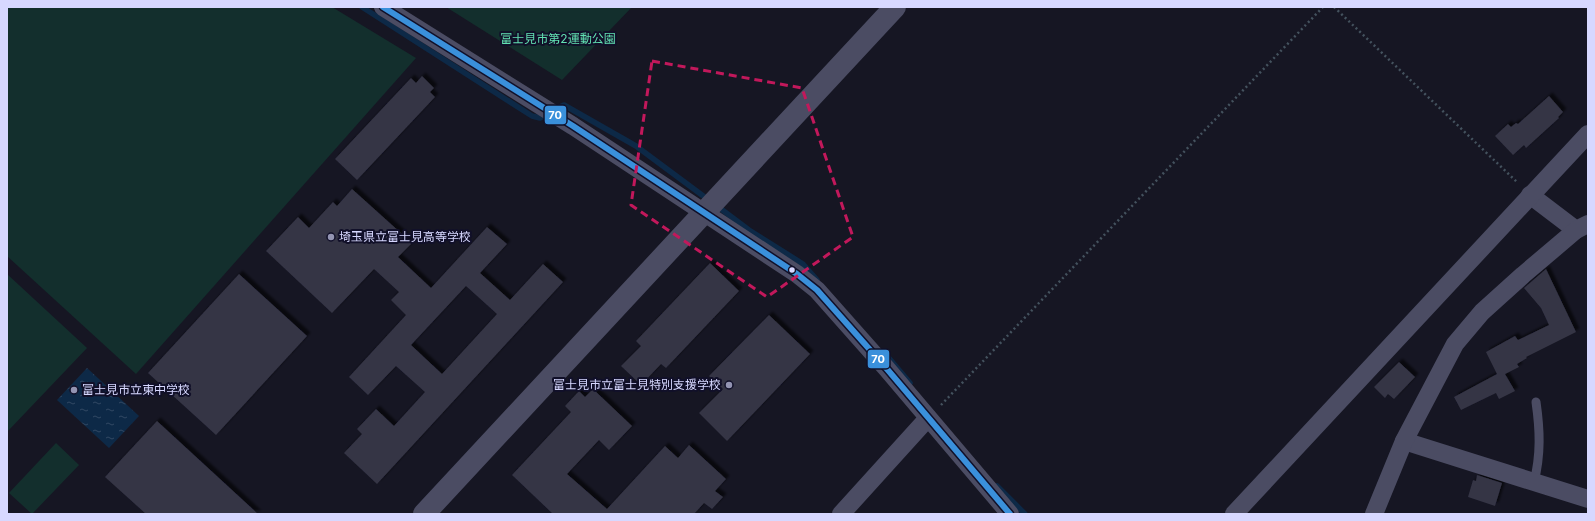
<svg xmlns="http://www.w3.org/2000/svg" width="1595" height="521" viewBox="0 0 1595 521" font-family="Inter,'Noto Sans JP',sans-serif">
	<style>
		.green { fill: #132f2d }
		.water { fill: url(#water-ripples) }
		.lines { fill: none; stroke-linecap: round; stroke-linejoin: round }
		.stream { stroke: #0d2947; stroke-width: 5.5 }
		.building { fill: #343445; fill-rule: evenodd; filter: url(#shadow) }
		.path { stroke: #44525e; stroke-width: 2.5; stroke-dasharray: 2 3; stroke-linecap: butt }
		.service { stroke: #4b4c63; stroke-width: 9 }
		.minor { stroke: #4b4c63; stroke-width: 18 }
		.tertiary { stroke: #4b4c63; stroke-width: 22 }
		.bus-1-casing { stroke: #111029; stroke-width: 9 }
		.bus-1 { stroke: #3a90db; stroke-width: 6 }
		.marked { fill: none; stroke: #c2185b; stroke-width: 3; stroke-dasharray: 8 5; stroke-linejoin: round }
		.poi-dot { fill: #9394b2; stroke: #111029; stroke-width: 1.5 }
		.bus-dot { fill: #d7d8ff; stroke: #111029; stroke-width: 1.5 }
		.labels { text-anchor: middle; stroke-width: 4; stroke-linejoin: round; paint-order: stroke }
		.park-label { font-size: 12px; fill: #62e1b2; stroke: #111029 }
		.poi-label { font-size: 12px; fill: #d7d8ff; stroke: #111029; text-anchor: start }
		.line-badge { stroke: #111029; stroke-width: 1.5 }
		.badge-label { font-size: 11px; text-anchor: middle; font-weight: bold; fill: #fff }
	</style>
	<defs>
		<pattern id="water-ripples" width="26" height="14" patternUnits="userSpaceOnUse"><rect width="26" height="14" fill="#0d2947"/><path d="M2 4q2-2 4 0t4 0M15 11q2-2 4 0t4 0" fill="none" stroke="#304763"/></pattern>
		<filter id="shadow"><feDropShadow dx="3.5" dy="-3.5" stdDeviation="1" flood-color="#0009"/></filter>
	</defs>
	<rect width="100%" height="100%" fill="#161623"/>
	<g class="green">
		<path d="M7,7H332L416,58L136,374L7,256Z"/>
		<path d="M446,7H632L562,80Z"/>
		<path d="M7,274L87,348L7,432Z"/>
		<path d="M56,443L79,465L32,514L9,493Z"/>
	</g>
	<path class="water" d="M87,368L139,416L109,448L57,400Z"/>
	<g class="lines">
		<g class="stream">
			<path d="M362,7L532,116L540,118L547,114"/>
			<path d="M554,110L564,105L636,146L710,201"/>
			<path d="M717,206L749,230L803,264L817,280"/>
			<path d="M888,357L910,383"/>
			<path d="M997,486L1025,514"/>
		</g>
	</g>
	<g class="building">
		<path d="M422,76L434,88L430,92L435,97L357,180L335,159L411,78L416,83Z"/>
		<path d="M1549,96L1563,112L1558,117L1559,118L1526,148L1524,145L1513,155L1495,136L1508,124L1511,127L1516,123L1518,124Z"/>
		<path d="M352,189L412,243L398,257L431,288L487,227L507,244L480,273L510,300L543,264L563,282L377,484L344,453L362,434L357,429L376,409L394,426L425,392L396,366L368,395L349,377L406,315L391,300L399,292L374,269L332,313L266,251L298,217L309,228L333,202L337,206ZM466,286L497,314L442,374L411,345Z"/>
		<path d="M710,263L739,291L666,368L661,364L641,385L621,366L641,346L636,341Z"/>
		<path d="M1546,269L1576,332L1526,357L1527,358L1517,364L1519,367L1505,374L1515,391L1499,399L1496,393L1461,410L1454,397L1497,374L1486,352L1515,336L1518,340L1549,325L1541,308L1524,288Z"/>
		<path d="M239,274L307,336L216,435L148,373Z"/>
		<path d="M769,315L810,354L727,441L699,413L723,389L709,376Z"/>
		<path d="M1399,362L1415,377L1394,399L1388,394L1385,398L1374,387Z"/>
		<path d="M593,389L632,426L609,450L599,440L567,474L607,509L665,446L678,458L689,445L726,479L715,491L723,497L712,509L704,503L694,514H553L512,475L571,412L565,406L579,391L585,397Z"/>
		<path d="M157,421L258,514H146L105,477Z"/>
		<path d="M1477,475L1502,483L1495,506L1468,497L1473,480L1476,481Z"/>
	</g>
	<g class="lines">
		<g class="path">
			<path d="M1334,7L1518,183"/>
			<path d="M941,405L1323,7"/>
		</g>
		<path class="service" d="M1534,482C1541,454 1540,430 1536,402"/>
		<g class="minor">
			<path d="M383,7L573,126L797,274L817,290L887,369L1010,514"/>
			<path d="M1530,195L1576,230"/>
			<path d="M1404,441L1588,499"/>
			<path d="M841,514L928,418"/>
			<path d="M1234,514L1588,134"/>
			<path d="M1374,514L1404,441L1455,344L1482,312L1523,275L1576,230L1588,224"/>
		</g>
		<path class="tertiary" d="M424,514L895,7"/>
		<g class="bus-1-casing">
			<path id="bus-1" d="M383,7L573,126L797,274L817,290L887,369L1010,514"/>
		</g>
		<use href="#bus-1" class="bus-1"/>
	</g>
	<path class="marked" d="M652,61L802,88L853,237L767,297L631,205Z"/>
	<g class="poi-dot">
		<circle cx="331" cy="237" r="4"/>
		<circle cx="729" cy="385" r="4"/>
		<circle cx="74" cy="390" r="4"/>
	</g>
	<circle class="bus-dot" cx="792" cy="270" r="3.5"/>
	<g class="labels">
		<g class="park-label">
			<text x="558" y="43">富士見市第2運動公園</text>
		</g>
		<g class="poi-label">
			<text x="339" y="241">埼玉県立富士見高等学校</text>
			<text x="721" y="389" text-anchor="end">富士見市立富士見特別支援学校</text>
			<text x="82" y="394">富士見市立東中学校</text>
		</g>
	</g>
	<g class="line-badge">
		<rect x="544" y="105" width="23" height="20" rx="4" fill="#3a90db"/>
		<rect x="867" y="349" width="23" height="20" rx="4" fill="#3a90db"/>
	</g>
	<g class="badge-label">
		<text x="555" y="119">70</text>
		<text x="878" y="363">70</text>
	</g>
	<rect width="1595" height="521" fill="none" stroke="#d7d8ff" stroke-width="16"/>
</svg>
